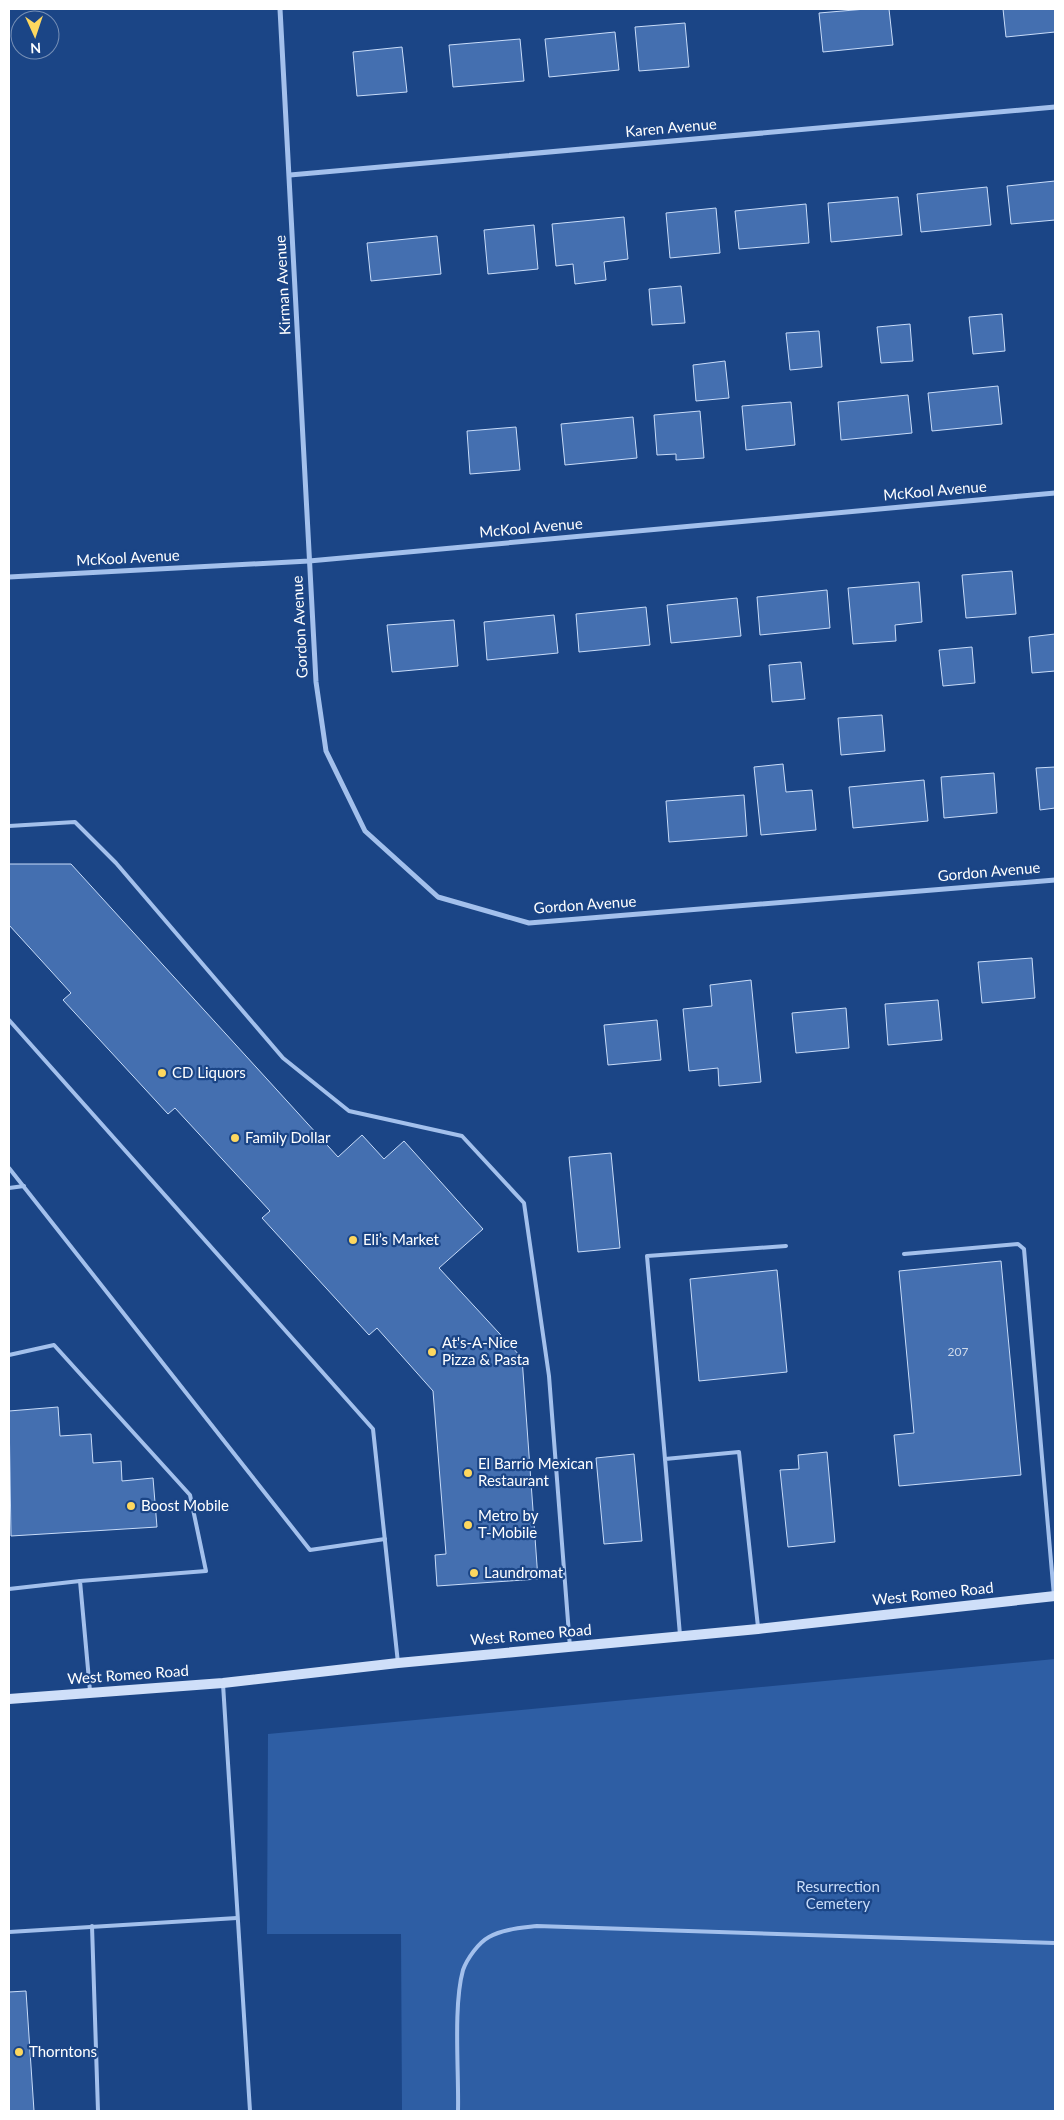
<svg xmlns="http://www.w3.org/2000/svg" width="1064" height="2120" viewBox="0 0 1064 2120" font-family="Lato,sans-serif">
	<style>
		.green { fill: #2e5ea4 }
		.building { fill: #446fb0; stroke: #c8dcf9 }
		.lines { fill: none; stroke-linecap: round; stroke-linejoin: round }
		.lane { stroke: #a3c0ec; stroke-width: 4 }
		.street { stroke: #a3c0ec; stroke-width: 5 }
		.secondary { stroke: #cfdff9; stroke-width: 10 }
		.poi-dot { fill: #fdd75f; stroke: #1b4586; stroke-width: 2 }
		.labels { text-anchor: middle; stroke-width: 4.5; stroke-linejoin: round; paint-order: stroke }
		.number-label { font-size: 12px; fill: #d0dbeb }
		.street-label { font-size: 15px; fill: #fff; stroke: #1b4586 }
		.poi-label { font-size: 15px; fill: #fff; stroke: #1b4586; text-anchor: start }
		.park-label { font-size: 15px; fill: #c8dcf9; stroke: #1b4586 }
	</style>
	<rect width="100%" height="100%" fill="#1b4586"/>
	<path class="green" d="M1055,1659V2111H402L401,1934H267L268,1734Z"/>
	<g class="building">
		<path d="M866,9H889L893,45L823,52L819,13Z"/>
		<path d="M1003,9H1055V32L1006,37Z"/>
		<path d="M685,23L689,67L639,71L635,27Z"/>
		<path d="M615,32L619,70L549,77L545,39Z"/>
		<path d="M520,39L524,81L453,87L449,45Z"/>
		<path d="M402,47L407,92L357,96L353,52Z"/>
		<path d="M1055,181V220L1011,224L1007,186Z"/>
		<path d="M987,187L991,225L921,232L917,194Z"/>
		<path d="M898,197L902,235L831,242L828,203Z"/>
		<path d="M806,204L809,243L739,249L735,211Z"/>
		<path d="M716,208L720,253L670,258L666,213Z"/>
		<path d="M624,217L628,259L604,262L606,280L575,284L573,264L556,266L552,224Z"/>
		<path d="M534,225L538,269L488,274L484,230Z"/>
		<path d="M437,236L441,274L371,281L367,243Z"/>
		<path d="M681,286L685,323L652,325L649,289Z"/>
		<path d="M1002,314L1005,351L973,354L969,317Z"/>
		<path d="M910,324L913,361L881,363L877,327Z"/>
		<path d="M819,331L822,367L790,370L786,333Z"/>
		<path d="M725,361L729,398L696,401L693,365Z"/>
		<path d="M998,386L1002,424L932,431L928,393Z"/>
		<path d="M908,395L912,433L841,440L838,402Z"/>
		<path d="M791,402L795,445L746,450L742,406Z"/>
		<path d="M700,411L704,458L676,460V454L657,455L654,415Z"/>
		<path d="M633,417L637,458L565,465L561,424Z"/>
		<path d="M516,427L520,470L470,474L467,431Z"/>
		<path d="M1012,571L1016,614L966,618L962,575Z"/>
		<path d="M919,582L922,622L895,625L896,641L853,644L848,588Z"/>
		<path d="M827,590L830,628L760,635L757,597Z"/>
		<path d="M737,598L741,636L671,643L667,605Z"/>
		<path d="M646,607L650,645L579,652L576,614Z"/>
		<path d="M554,615L558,653L487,660L484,622Z"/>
		<path d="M454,620L458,666L392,672L387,625Z"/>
		<path d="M1055,634V671L1032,673L1029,637Z"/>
		<path d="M972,647L975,683L943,686L939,650Z"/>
		<path d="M801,662L805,699L772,702L769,665Z"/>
		<path d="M882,715L885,751L841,755L838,718Z"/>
		<path d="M783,764L786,792L812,790L816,830L761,835L754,767Z"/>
		<path d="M1055,767V808L1040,810L1036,768Z"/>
		<path d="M994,773L997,813L944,818L941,777Z"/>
		<path d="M924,780L928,821L853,828L849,787Z"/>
		<path d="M744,795L747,836L669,842L666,801Z"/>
		<path d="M9,864H71L338,1157L362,1135L384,1159L404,1141L483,1229L439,1268L522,1358L538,1579L437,1586L435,1555L446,1554L433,1391L377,1328L369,1335L262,1218L270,1211L175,1108L168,1114L63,1000L71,993L9,925Z"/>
		<path d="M1032,958L1035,998L982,1003L978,962Z"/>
		<path d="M751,980L761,1082L719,1086L718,1068L689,1071L683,1009L712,1006L710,985Z"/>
		<path d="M938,1000L942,1040L888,1045L885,1004Z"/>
		<path d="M846,1008L849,1048L796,1053L792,1013Z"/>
		<path d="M657,1020L661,1060L608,1065L604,1025Z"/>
		<path d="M611,1153L620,1248L578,1252L569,1157Z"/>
		<path d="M1001,1261L1021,1475L899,1486L894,1435L914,1433L899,1271Z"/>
		<path d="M777,1270L787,1372L699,1381L690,1279Z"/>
		<path d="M58,1407L60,1436L91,1434L93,1463L121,1461L122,1481L153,1478L157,1527L11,1536L9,1411Z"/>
		<path d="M827,1452L835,1542L788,1547L780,1470L799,1469L798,1455Z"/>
		<path d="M634,1454L642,1541L604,1544L596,1458Z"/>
		<path d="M26,1991L34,2111H9V1992Z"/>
	</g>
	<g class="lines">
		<g class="lane">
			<path d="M9,826L75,822L116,863L283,1058L349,1111L462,1136L524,1203L549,1376L570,1647"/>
			<path d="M9,1020L373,1429L398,1663"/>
			<path d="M9,1168L310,1550L385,1539"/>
			<path d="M9,1188L24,1186"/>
			<path d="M904,1254L1018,1244L1024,1249L1054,1596"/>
			<path d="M9,1355L54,1345L190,1495L206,1571L80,1581L90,1691"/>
			<path d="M665,1459L647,1256L786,1246"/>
			<path d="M9,1589L80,1581"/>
			<path d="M680,1635L665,1459L739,1452L758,1627"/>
			<path d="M223,1684L250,2111"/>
			<path d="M92,1926L98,2111"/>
			<path d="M9,1932L237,1918"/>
			<path d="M458,2111C459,2072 453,2006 463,1970C467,1959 478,1943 489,1937C503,1929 521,1928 537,1926L1055,1943"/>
		</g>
		<g class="street">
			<path d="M280,9L316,682L326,751L365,831L438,897L529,923L1055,880"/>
			<path d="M290,175L1055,107"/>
			<path d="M9,577L309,561L1055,493"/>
		</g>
		<path class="secondary" d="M9,1699L223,1683L398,1663L758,1629L1055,1596"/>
	</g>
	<g class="poi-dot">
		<circle cx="162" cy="1073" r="5"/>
		<circle cx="235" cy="1138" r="5"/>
		<circle cx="353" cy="1240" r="5"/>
		<circle cx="432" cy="1352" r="5"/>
		<circle cx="468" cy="1473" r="5"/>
		<circle cx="131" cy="1506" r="5"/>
		<circle cx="468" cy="1525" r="5"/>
		<circle cx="474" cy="1573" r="5"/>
		<circle cx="19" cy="2052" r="5"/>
	</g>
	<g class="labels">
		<g class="number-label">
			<text x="958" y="1356">207</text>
		</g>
		<g class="street-label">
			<text transform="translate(671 128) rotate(-5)" y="5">Karen Avenue</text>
			<text transform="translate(283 285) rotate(-93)" y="5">Kirman Avenue</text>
			<text transform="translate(935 491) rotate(-5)" y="5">McKool Avenue</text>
			<text transform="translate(531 528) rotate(-5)" y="5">McKool Avenue</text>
			<text transform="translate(128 558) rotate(-3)" y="5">McKool Avenue</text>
			<text transform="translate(300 627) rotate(-93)" y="5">Gordon Avenue</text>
			<text transform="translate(989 872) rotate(-5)" y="5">Gordon Avenue</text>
			<text transform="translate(585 905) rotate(-4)" y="5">Gordon Avenue</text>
			<text transform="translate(933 1594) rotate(-6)" y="5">West Romeo Road</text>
			<text transform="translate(531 1635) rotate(-5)" y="5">West Romeo Road</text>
			<text transform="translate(128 1675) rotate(-4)" y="5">West Romeo Road</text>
		</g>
		<g class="poi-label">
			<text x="172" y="1078">CD Liquors</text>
			<text x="245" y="1143">Family Dollar</text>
			<text x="363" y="1245">Eli’s Market</text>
			<text x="442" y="1348">At's-A-Nice<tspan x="442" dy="17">Pizza &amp; Pasta</tspan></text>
			<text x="478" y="1469">El Barrio Mexican<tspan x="478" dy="17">Restaurant</tspan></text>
			<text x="141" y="1511">Boost Mobile</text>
			<text x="478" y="1521">Metro by<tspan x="478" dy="17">T-Mobile</tspan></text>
			<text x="484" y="1578">Laundromat</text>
			<text x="29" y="2057">Thorntons</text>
		</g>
		<g class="park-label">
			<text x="838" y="1892">Resurrection<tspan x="838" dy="17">Cemetery</tspan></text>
		</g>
	</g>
	<rect width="1064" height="2120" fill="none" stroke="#ffffff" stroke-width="20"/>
	<g transform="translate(35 35) rotate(177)"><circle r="24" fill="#1b4586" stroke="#768fb6"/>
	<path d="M0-4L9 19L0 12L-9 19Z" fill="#fdd75f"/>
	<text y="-8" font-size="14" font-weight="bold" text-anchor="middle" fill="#ffffff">N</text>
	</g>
</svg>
